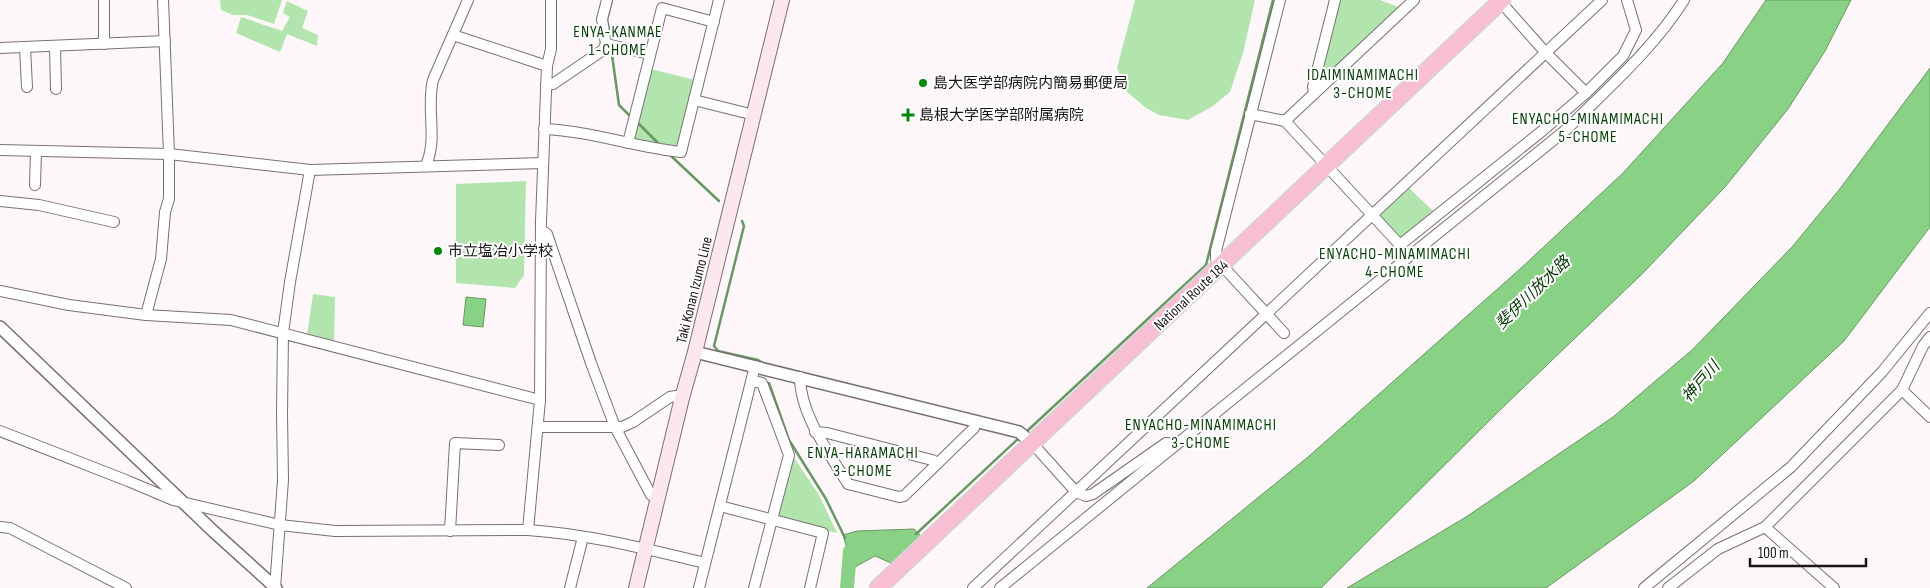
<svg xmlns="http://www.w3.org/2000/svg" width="1930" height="588" viewBox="0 0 1930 588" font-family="'Sofia Sans Condensed','Noto Sans JP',sans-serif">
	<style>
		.green { fill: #b2e5ae }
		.water { fill: #89d184; stroke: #689964 }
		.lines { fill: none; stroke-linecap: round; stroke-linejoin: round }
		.stream { stroke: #689964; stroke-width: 2.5 }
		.river { stroke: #89d184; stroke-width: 14 }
		.minor-casing { stroke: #7a7073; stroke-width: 12 }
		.tertiary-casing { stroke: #7a7073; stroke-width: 14 }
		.secondary-casing { stroke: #7a7073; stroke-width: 16 }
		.trunk-casing { stroke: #d6d5d5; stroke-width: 19 }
		.minor { stroke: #fff; stroke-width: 10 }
		.tertiary { stroke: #fff; stroke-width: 11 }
		.secondary { stroke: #fde7ee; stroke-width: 14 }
		.trunk { stroke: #f8bed3; stroke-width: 16 }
		.poi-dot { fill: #018608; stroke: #fff; stroke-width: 2 }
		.labels { text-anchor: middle; stroke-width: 4; stroke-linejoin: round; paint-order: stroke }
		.poi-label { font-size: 15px; fill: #1a1618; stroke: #fff; text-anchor: start }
		.street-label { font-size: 15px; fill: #1a1618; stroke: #fff }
		.neighbourhood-label { font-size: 16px; letter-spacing: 1px; fill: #053d06; stroke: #fff }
		.water-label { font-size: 16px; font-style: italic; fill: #073b07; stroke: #fff }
	</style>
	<rect width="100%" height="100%" fill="#fef7f9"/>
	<g class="green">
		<path d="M220,0H282L274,24L247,15H233L221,10Z"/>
		<path d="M1135,0H1255L1243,53L1230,92L1213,106L1188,120L1159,115L1146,108L1127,92L1117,68Z"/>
		<path d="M1338,0H1380L1401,8L1320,86L1317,83Z"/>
		<path d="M287,1L308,11L302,28L318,35L317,46L287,34L280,52L236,33L241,17L282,31L290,17L283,13Z"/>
		<path d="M651,69L695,80L679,147L635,141L633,137Z"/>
		<path d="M526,181L524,275L515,288L456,283V184Z"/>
		<path d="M1406,185L1434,212L1400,241L1379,219L1380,210Z"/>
		<path d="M313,294L335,297L334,343L307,335Z"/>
		<path d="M791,453L819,495L837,533L778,518L776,515Z"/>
	</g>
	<g class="water">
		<path d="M1766,0H1851L1825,51L1788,109L1725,187L1643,273L1499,411L1321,588H1147L1308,457L1520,269L1623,173L1723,63Z"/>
		<path d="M1930,68V227L1844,341L1694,481L1546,588H1347L1466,517L1613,417L1692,350L1792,247L1839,190Z"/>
		<path d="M466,297L486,299L483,327L463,325Z"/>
		<path d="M914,529L921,536L891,563L875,556L855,567L846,569L847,549L843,535L857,531Z"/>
	</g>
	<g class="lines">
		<g class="stream">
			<path d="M609,30L607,20L612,0"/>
			<path d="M611,48L619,105L631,117"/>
			<path d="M637,122L660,145"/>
			<path d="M669,154L719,201"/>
			<path d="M742,221L744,226L714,346L718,351L758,360L764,364"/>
			<path d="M769,383L789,440L826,499L845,538"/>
			<path d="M1026,432L1206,265L1273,0"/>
			<path d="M916,534L1020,437"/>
		</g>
		<path class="river" d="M847,588L850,551"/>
		<g class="minor-casing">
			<g id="minor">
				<path d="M104,0V44"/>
				<path d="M607,0L602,19L606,44L650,54"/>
				<path d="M1280,0L1216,251V259L1284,333"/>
				<path d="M1499,0L1546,53L1586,93"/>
				<path d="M453,35L547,66L541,221L540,400L528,530"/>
				<path d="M55,46L56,89"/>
				<path d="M25,47L27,87"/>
				<path d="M0,48L165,41"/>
				<path d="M547,66L551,49V0"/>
				<path d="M546,85L553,84L603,50L606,44"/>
				<path d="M1314,93L1313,87L1335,0"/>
				<path d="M694,100L754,115"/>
				<path d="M1250,114L1285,121L1400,245L1542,131L1586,93L1623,56L1636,30L1627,0"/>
				<path d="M1285,121L1414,0"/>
				<path d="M544,129C590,131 635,147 681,152L719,0"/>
				<path d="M628,143L662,8L714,22"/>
				<path d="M0,150L169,154L310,170L543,163"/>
				<path d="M426,165C438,139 426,108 433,80L468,0"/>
				<path d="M35,185L36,151"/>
				<path d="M0,201L39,205L114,222"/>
				<path d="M541,230L547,234L591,363L615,427L651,495"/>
				<path d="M0,291L69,305L146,315L231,320L540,400"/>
				<path d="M146,315L161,259L165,212L169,199V154L163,0"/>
				<path d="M800,377C800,414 829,453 848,484L899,497L904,496L974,428L976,422"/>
				<path d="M752,381L762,383L789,455L754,588"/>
				<path d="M1902,390L1930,417"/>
				<path d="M538,427H622L633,422L670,397L676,396L682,398"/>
				<path d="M0,431L128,481L173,500L280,525L335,531L528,530C588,534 647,549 705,563"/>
				<path d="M815,432L827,433L932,460L938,463"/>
				<path d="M1032,443L1076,492L1086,496L1093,494L1166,443L1177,444L1567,129C1608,88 1653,49 1684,0"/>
				<path d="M720,506L823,533L810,588"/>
				<path d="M0,527L10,528L126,588"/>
				<path d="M1765,527L1834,588"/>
				<path d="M450,531L455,443L499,445"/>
				<path d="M275,588L283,480L282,414L283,333L290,282L310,170"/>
				<path d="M570,588L583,537"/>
				<path d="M699,588L755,366"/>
				<path d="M973,588L1602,0"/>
				<path d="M1000,588L1177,444"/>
				<path d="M1644,588L1791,467L1882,372L1930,313"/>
				<path d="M1668,588L1718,549L1765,527L1902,390L1923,346L1930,337"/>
			</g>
		</g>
		<g class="tertiary-casing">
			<g id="tertiary">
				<path d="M0,327L213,531L276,588"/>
				<path d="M695,352L1019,432L1032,443"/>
			</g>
		</g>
		<g class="secondary-casing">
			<path id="secondary" d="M636,588L682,398L695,352L782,0"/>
		</g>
		<g class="trunk-casing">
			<path id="trunk" d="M878,588L1502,0"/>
		</g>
		<use href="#minor" class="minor"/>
		<use href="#tertiary" class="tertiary"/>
		<use href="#secondary" class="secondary"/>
		<use href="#trunk" class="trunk"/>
	</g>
	<g class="poi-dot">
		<circle cx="923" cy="83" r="5"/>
		<path d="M905.5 107.5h5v5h5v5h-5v5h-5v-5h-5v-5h5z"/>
		<circle cx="438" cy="251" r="5"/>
	</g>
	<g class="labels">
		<g class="poi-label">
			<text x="933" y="88">島大医学部病院内簡易郵便局</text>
			<text x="919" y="120">島根大学医学部附属病院</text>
			<text x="448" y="256">市立塩冶小学校</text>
		</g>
		<g class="street-label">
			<text transform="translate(694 290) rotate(-76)" y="5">Taki Konan Izumo Line</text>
			<text transform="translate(1191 295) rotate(-43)" y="5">National Route 184</text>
		</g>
		<g class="neighbourhood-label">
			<text x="618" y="37">ENYA-KANMAE<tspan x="618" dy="18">1-CHOME</tspan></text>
			<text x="1363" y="80">IDAIMINAMIMACHI<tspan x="1363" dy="18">3-CHOME</tspan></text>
			<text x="1588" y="124">ENYACHO-MINAMIMACHI<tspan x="1588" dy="18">5-CHOME</tspan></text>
			<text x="1395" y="259">ENYACHO-MINAMIMACHI<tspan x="1395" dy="18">4-CHOME</tspan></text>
			<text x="1201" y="430">ENYACHO-MINAMIMACHI<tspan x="1201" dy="18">3-CHOME</tspan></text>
			<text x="863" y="458">ENYA-HARAMACHI<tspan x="863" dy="18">3-CHOME</tspan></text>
		</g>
		<g class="water-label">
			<text transform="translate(1532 292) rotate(-44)" y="6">斐伊川放水路</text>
			<text transform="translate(1700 381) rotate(-49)" y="6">神戸川</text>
		</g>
	</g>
	<path d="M1750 558v8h116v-8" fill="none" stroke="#1a1618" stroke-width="2.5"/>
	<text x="1758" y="558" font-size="15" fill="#1a1618" stroke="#ffffff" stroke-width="4" paint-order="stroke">100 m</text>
</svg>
